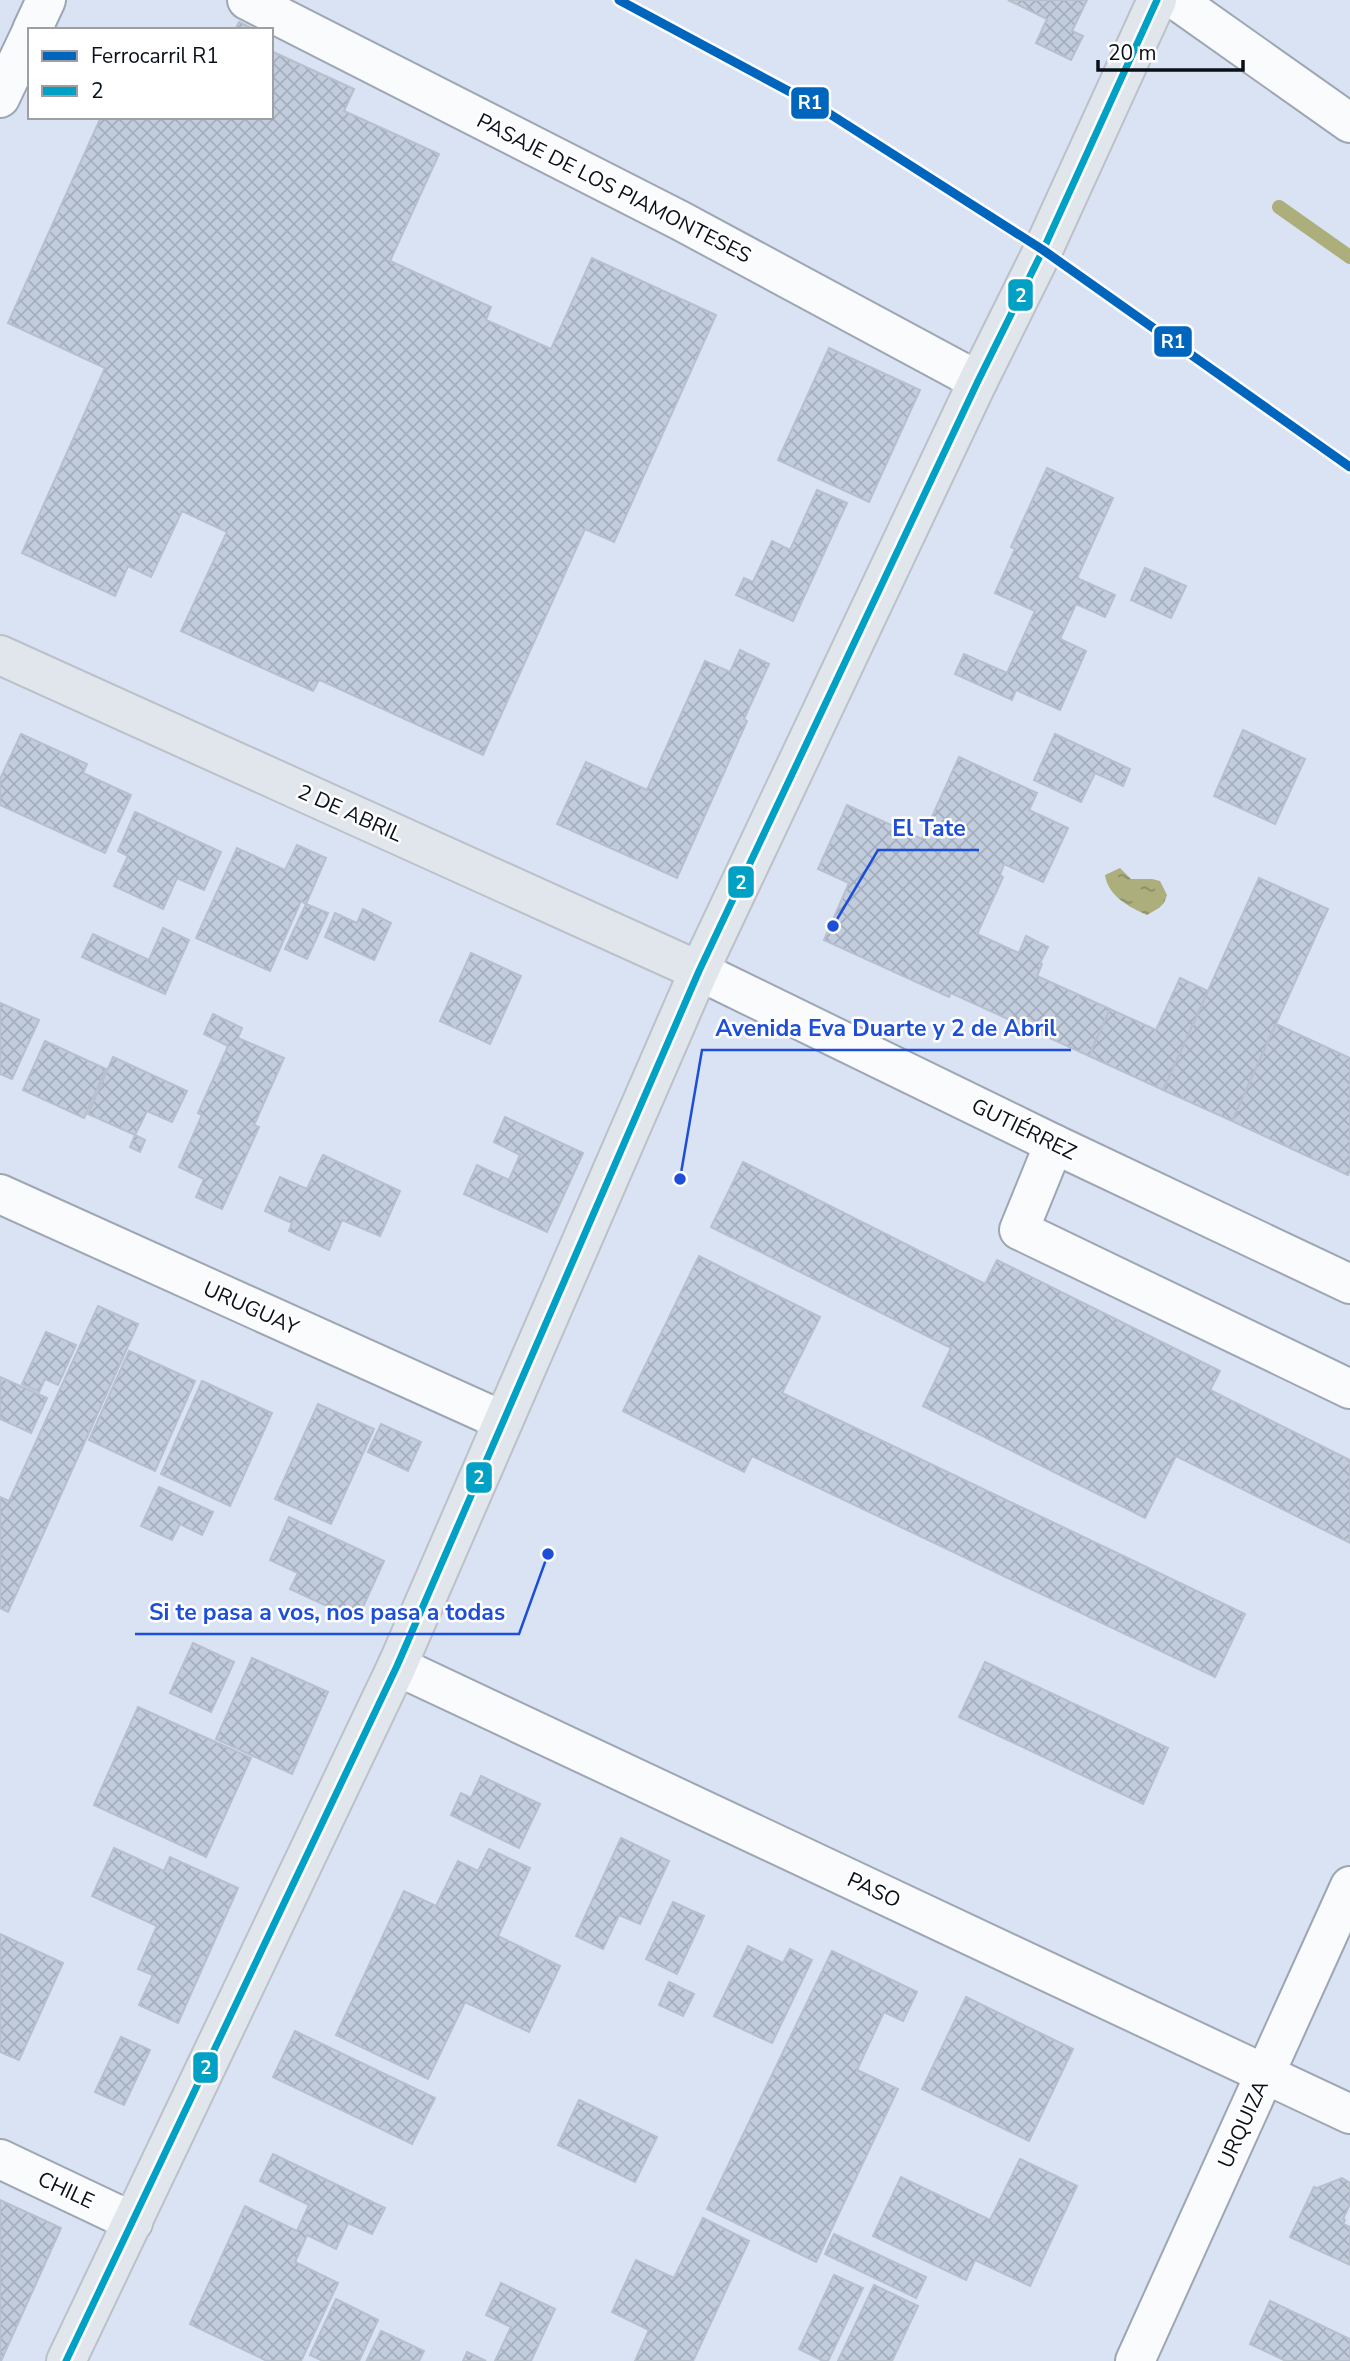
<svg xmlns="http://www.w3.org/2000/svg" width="1350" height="2361" viewBox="0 0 1350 2361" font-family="'Nunito Sans',sans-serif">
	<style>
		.water { fill: url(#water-ripples) }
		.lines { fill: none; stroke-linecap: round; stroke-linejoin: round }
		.stream { stroke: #acae7c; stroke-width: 14 }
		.building { fill: url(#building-cross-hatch); stroke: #b7bfcc; stroke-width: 2 }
		.minor-casing { stroke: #9ea6b3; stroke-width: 42 }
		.major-casing { stroke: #bcc0c9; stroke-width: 42 }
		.minor { stroke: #f9fbfd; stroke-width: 38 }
		.major { stroke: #e1e6ed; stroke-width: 38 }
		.bus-1-casing { stroke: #fff; stroke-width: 12 }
		.bus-1 { stroke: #00a1c5; stroke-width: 7 }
		.rail-1-casing { stroke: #fff; stroke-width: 14 }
		.rail-1 { stroke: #0065bd; stroke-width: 9 }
		.labels { text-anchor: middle; stroke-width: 5; stroke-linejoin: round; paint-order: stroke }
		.street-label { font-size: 21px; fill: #0a101a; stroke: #fff }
		.leader { fill: none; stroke: #1d4ed8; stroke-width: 2.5 }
		.callout-dot { fill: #1d4ed8; stroke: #fff; stroke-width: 2.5 }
		.callout-label { font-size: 23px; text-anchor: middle; font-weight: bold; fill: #1d4ed8; stroke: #fff; stroke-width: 5; stroke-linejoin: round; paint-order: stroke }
		.line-badge { stroke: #fff; stroke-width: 2.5 }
		.badge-label { font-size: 19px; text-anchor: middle; font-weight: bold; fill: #fff }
	</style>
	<defs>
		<pattern id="water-ripples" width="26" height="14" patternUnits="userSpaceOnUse" patternTransform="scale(1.75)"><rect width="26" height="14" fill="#acae7c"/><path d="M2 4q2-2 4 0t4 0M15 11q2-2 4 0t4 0" fill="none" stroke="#8a8c65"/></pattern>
		<pattern id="building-cross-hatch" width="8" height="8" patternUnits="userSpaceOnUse" patternTransform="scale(1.75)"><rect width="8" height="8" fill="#c1ccdd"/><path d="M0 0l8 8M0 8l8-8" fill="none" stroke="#a4aebd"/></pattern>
	</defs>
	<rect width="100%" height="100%" fill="#d9e3f4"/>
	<path class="water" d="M1120,868L1131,879H1152L1160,881L1167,895L1164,903L1159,908L1147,915C1129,907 1108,896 1105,875Z"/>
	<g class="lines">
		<path class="stream" d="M1279,207L1350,257"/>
	</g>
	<g class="building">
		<path d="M1008,0H1087L1072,31L1083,36L1071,60L1036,43L1047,19Z"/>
		<path d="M239,22L256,30H235Z"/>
		<path d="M271,51L354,89L344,111L439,154L390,261L491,307L486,320L551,349L592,258L716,315L614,542L585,529L483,755L322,681L319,680L313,691L181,631L227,532L182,511L151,577L128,566L115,596L22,553L105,368L8,323L101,117H271Z"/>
		<path d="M829,348L920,390L869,502L778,460Z"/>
		<path d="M1047,468L1113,498L1077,578L1115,595L1105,617L1076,604L1060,639L1086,651L1060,710L1016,690L1012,700L955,674L964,654L1007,673L1035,611L995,593L1015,549L1011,547Z"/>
		<path d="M817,490L847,503L793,621L736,595L744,578L753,582L772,541L790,550Z"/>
		<path d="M1145,568L1186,586L1171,618L1131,600Z"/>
		<path d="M740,650L769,664L744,719L747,721L677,878L557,824L586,762L647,790L705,661L730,672Z"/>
		<path d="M1243,730L1305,759L1275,824L1214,796Z"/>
		<path d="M21,734L87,764L83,773L131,795L105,853L0,805V779Z"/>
		<path d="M1055,734L1130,769L1123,786L1095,773L1081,802L1034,780Z"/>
		<path d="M959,757L1037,793L1029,810L1068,828L1043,882L1004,864L1000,875L1003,877L977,934L1019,953L1026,936L1048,947L1040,963L1042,964L1037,976L1110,1009L1089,1056L951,993L949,997L824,940L849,883L818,869L847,805L922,839Z"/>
		<path d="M135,812L221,852L204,890L177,878L163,909L114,886L128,856L118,851Z"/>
		<path d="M297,845L326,858L306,904L301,901L270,971L196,938L237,848L285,870Z"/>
		<path d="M1259,878L1328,909L1232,1121L1163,1090Z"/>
		<path d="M306,904L328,913L307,959L285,949Z"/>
		<path d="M363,909L391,923L374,960L325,937L335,913L357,923Z"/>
		<path d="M163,928L189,940L165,994L82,957L93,934L149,960Z"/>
		<path d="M471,953L521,976L490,1044L440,1021Z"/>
		<path d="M1180,978L1208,991L1163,1090L1089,1056L1110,1009L1156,1030Z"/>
		<path d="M0,1003L39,1020L12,1079L0,1074Z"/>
		<path d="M213,1014L242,1028L238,1038L284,1058L254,1125L259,1127L222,1209L196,1197L204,1179L179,1167L202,1115L198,1113L228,1046L204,1034Z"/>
		<path d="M1276,1024L1350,1058V1169L1348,1175L1232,1121Z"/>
		<path d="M45,1041L106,1069L84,1118L23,1090Z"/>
		<path d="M113,1057L187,1091L172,1122L147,1111L135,1135L88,1114Z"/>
		<path d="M505,1117L583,1153L547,1232L464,1194L477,1165L509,1180L520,1155L494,1142Z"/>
		<path d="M135,1135L145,1140L140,1152L130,1147Z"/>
		<path d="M323,1155L400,1191L380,1236L342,1220L329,1250L289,1231L292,1223L265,1211L280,1177L307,1189Z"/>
		<path d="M743,1162L985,1284L997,1260L1220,1371L1210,1390L1350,1460V1543L1176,1456L1145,1518L923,1406L951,1348L711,1227Z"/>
		<path d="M699,1256L820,1317L782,1393L1245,1614L1215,1677L752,1456L744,1472L623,1411Z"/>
		<path d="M98,1306L138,1324L8,1612L0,1608V1497L9,1501Z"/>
		<path d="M46,1332L76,1345L58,1385L45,1379L39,1392L22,1384Z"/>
		<path d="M129,1351L195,1381L155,1471L89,1440Z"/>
		<path d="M0,1377L47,1398L31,1433L0,1419Z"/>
		<path d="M202,1381L272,1413L230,1506L161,1474Z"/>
		<path d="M318,1404L374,1429L331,1524L275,1499Z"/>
		<path d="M381,1424L421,1442L408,1471L368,1452Z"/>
		<path d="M159,1487L213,1512L202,1535L180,1524L172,1540L141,1526Z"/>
		<path d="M289,1517L384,1561L357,1620L290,1589L298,1573L270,1560Z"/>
		<path d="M193,1643L234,1662L211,1712L170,1693Z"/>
		<path d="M252,1658L328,1692L292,1774L216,1739Z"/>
		<path d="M985,1662L1168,1748L1143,1804L959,1717Z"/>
		<path d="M138,1707L251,1758L206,1857L94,1805Z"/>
		<path d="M481,1776L540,1804L519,1848L451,1815L461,1793L471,1798Z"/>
		<path d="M621,1838L669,1861L640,1924L619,1915L603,1949L576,1936Z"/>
		<path d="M114,1848L164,1871L170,1857L238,1888L178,2023L139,2005L153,1975L138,1969L157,1926L92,1896Z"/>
		<path d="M489,1849L530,1868L498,1936L560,1966L529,2032L465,2002L428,2079L336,2035L404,1891L436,1906L458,1861L478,1871Z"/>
		<path d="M673,1902L704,1916L677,1974L646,1959Z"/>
		<path d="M0,1934L63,1963L19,2060L0,2052Z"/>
		<path d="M748,1946L783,1963L790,1949L812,1960L772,2043L714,2016Z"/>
		<path d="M832,1951L917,1992L903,2021L884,2012L857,2070L898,2089L816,2262L707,2209Z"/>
		<path d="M669,1982L694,1994L683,2016L659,2005Z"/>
		<path d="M966,1997L1073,2049L1029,2141L922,2089Z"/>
		<path d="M295,2031L435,2098L412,2144L273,2077Z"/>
		<path d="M121,2037L150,2050L124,2105L95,2092Z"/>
		<path d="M579,2100L657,2137L635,2182L558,2145Z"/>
		<path d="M273,2154L385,2208L372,2234L348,2223L336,2249L307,2235L295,2262L338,2283L301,2361H267L190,2324L245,2206L297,2231L309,2205L260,2181Z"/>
		<path d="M1020,2159L1077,2186L1030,2286L975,2260L966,2280L873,2236L901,2177L990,2220Z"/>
		<path d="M1342,2178L1350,2183V2204L1343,2219L1345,2220L1343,2224L1350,2227V2265L1290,2237L1314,2187L1317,2188Z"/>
		<path d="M0,2200L61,2228L1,2361H0Z"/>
		<path d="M703,2218L749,2241L693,2361H635L649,2330L612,2312L636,2260L674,2278Z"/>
		<path d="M834,2234L926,2277L916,2298L825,2254Z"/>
		<path d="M834,2275L863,2288L828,2361H823L799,2349Z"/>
		<path d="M501,2283L555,2309L531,2361H495L511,2327L486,2315Z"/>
		<path d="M874,2285L918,2306L892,2361H838Z"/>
		<path d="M336,2299L378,2320L359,2361H323L310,2355Z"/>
		<path d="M1270,2301L1350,2339V2361H1286L1250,2344Z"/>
		<path d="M381,2331L424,2351L419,2361L367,2360Z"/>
		<path d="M467,2352L486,2361H463Z"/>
	</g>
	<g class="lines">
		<g class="minor-casing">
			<g id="minor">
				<path d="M247,0L681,221L978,381"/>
				<path d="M1176,0L1350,123"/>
				<path d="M32,30L46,0"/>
				<path d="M0,98L30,35"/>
				<path d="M699,971L1054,1144L1350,1284"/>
				<path d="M1054,1144L1019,1230L1350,1389"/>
				<path d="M0,1194L503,1421"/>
				<path d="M397,1666L1350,2114"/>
				<path d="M0,2159L133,2222"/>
				<path d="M1135,2361L1350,1886"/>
			</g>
		</g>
		<g class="major-casing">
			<g id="major">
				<path d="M0,655L699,971"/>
				<path d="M66,2361L397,1666L699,971L978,381L1043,250L1157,0"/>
			</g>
		</g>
		<use href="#minor" class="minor"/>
		<use href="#major" class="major"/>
		<g class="bus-1-casing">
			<path id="bus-1" d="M66,2361L397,1666L699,971L978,381L1043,250L1157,0"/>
		</g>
		<use href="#bus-1" class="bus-1"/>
		<g class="rail-1-casing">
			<path id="rail-1" d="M619,0L822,109L1043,250L1350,467"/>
		</g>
		<use href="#rail-1" class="rail-1"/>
	</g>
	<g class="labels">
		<g class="street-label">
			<text transform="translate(614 188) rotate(27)" y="7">PASAJE DE LOS PIAMONTESES</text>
			<text transform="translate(350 813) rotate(24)" y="7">2 DE ABRIL</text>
			<text transform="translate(1024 1129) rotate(26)" y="7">GUTIÉRREZ</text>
			<text transform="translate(251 1308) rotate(24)" y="7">URUGUAY</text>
			<text transform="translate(874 1890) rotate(25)" y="7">PASO</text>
			<text transform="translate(1243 2124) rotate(-66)" y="7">URQUIZA</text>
			<text transform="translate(66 2190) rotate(25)" y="7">CHILE</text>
		</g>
	</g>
	<path class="leader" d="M833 926L878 850H979M680 1179L702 1050H1071M548 1554L519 1634H135"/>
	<g class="callout-dot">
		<circle cx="833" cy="926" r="7"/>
		<circle cx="680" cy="1179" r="7"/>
		<circle cx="548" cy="1554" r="7"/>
	</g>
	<g class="callout-label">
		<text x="929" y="836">El Tate</text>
		<text x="886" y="1036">Avenida Eva Duarte y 2 de Abril</text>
		<text x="327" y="1620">Si te pasa a vos, nos pasa a todas</text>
	</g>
	<g class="line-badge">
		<rect x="790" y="86" width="40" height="34" rx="7" fill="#0065bd"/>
		<rect x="1007" y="278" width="27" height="34" rx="7" fill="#00a1c5"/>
		<rect x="1153" y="325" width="40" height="33" rx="7" fill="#0065bd"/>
		<rect x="727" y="865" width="28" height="34" rx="7" fill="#00a1c5"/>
		<rect x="465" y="1461" width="28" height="33" rx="7" fill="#00a1c5"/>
		<rect x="192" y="2051" width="27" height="33" rx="7" fill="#00a1c5"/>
	</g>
	<g class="badge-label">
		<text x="810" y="109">R1</text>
		<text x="1021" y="302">2</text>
		<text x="1173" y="348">R1</text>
		<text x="741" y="889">2</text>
		<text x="479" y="1484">2</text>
		<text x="206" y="2074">2</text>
	</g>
	<rect x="28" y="28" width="245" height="91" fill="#ffffff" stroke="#9d9fa3" stroke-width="2"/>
	<rect x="42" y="51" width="35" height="10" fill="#0065bd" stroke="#9d9fa3" stroke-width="2"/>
	<text x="91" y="63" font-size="21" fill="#0a101a">Ferrocarril R1</text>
	<rect x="42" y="86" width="35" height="10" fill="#00a1c5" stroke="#9d9fa3" stroke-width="2"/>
	<text x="91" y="98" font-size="21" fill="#0a101a">2</text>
	<path d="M1098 60v10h145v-10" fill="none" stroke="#0a101a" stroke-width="3.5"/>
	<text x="1108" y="60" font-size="21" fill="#0a101a" stroke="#ffffff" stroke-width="5" paint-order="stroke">20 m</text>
</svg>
